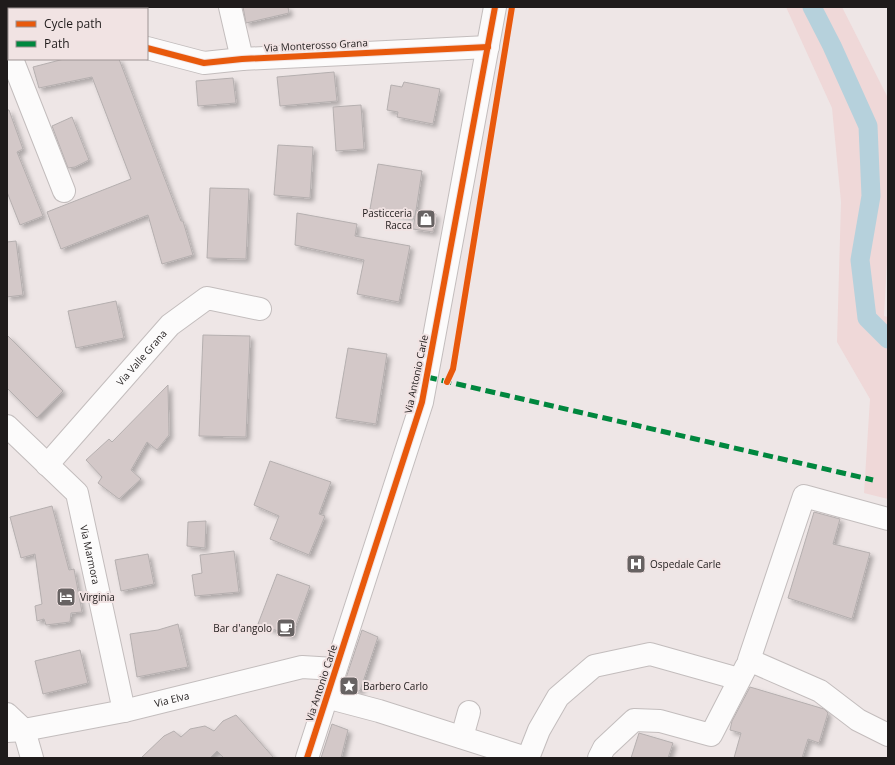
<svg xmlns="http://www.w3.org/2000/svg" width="895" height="765" viewBox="0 0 895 765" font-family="'Open Sans',sans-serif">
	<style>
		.green { fill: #efd8d8 }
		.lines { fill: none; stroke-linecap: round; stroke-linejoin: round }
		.canal { stroke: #b6d1dc; stroke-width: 19 }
		.building { fill: #d3c8c8; stroke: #b5afaf; filter: url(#shadow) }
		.minor-casing { stroke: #c3bdbd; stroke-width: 24 }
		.minor { stroke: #fcfbfb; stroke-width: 22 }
		.quiet { stroke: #00873e; stroke-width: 5; stroke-dasharray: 10 5; stroke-linecap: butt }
		.cycleway-casing { stroke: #f1e3e3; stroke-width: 8 }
		.cycleway { stroke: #e8590c; stroke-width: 6 }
		.labels { text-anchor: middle; stroke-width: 4; stroke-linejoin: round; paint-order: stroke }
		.street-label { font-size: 10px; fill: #1f1b1b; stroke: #f1e3e3 }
		.poi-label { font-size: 10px; fill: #1f1b1b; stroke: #f1e3e3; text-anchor: start }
	</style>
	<defs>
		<filter id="shadow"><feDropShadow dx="3.5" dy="3.5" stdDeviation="2" flood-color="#0004"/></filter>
	</defs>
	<rect width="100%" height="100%" fill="#eee6e6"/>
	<path class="green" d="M786,7H842L888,98V244L884,316L888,317V499L864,493L870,399L837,342L841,202L832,108Z"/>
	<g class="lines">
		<path class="canal" d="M812,7L832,46L868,126L871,196L860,260L867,318L888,339"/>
	</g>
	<g class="building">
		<path d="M243,7H288L289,13L246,23Z"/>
		<path d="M64,59H119L181,221H183L193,255L162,264L148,215L61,249L47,212L131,179L92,77L39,88L33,67Z"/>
		<path d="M334,72L337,101L280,106L277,77Z"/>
		<path d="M233,78L236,103L198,106L196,81Z"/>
		<path d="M404,82L440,89L433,124L397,117L398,112L387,110L391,85L402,87Z"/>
		<path d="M361,105L364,149L336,151L333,107Z"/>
		<path d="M7,110H9L23,149L17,152L43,216L20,225L7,192Z"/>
		<path d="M72,117L89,160L75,167L68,168L52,126Z"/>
		<path d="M278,145L313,147L310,198L274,195Z"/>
		<path d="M378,164L422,171L415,217L370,209Z"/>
		<path d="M210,188L249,189L246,259L207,258Z"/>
		<path d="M416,210L436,214L433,232L413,229Z"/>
		<path d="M297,213L357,224L355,236L410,246L399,302L357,294L364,260L295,245Z"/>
		<path d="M16,241L23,295L7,297V242Z"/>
		<path d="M116,301L124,338L76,348L68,311Z"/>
		<path d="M7,335L63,391L37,418L7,388Z"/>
		<path d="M203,335L250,336L246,437L199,436Z"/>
		<path d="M348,348L387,354L376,424L336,418Z"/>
		<path d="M168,385L169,435L157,450L147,442L131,470L141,479L119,499L98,483L102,477L86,460L109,439L112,442Z"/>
		<path d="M270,461L331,482L319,514L325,516L309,555L270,539L279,516L254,505Z"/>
		<path d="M52,506L69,570L74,569L82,612L71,613L70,622L46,625L44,619L37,621L35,606L42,604L35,554L21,558L10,517Z"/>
		<path d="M814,512L840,519L833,544L870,553L852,619L788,598Z"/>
		<path d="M206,521L205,548L187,546L188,522Z"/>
		<path d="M234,551L239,592L195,596L192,575L202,573L200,555Z"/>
		<path d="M148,554L154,584L121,591L115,560Z"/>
		<path d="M277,574L310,586L292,636L258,624Z"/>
		<path d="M178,624L188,667L137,677L130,634L158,630Z"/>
		<path d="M362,630L378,637L360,691L344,684Z"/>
		<path d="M80,650L88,683L43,694L35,661Z"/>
		<path d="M750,687L824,709L828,713L819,743L808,739L802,758H734L741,733L730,730L732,721Z"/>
		<path d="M236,715L274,758H224L217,751L210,758H141L164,736L174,731L181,737L190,729L205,726L214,731L223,721Z"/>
		<path d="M332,724L348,730L341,758H321Z"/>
		<path d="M639,733L673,743L668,758H631Z"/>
	</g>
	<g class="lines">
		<g class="minor-casing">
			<g id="minor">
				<path d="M230,7L242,59"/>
				<path d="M147,48L204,63L242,59L488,47"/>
				<path d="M12,59L64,191"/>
				<path id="s1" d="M7,426L77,493L124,711"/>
				<path id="s2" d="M47,465L170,325L207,298L260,309"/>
				<path d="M888,519L804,496L749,660L820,691L858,720L888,735"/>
				<path d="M326,697L379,711L526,758"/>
				<path d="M7,714L24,730L32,758"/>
				<path id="s3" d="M7,731L24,730L124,711L302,667L335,669"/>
				<path d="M462,737L469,712"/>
				<path d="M307,758L422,402L495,7"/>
				<path d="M528,758L539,730L558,697L594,666L650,654L739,679"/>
				<path d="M599,758L604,748L634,720L660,721L711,735L746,667"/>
			</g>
		</g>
		<use href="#minor" class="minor"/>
		<path class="quiet" d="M427,377L873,480"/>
		<g class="cycleway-casing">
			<g id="cycleway">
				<path d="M147,48L204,63L242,59L488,47"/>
				<path d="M447,382L453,369L512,7"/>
				<path d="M307,758L422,402L495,7"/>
			</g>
		</g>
		<use href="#cycleway" class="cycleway"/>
	</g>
	<defs>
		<g id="shop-square" transform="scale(1)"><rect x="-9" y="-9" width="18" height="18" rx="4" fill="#676262" stroke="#f1e3e3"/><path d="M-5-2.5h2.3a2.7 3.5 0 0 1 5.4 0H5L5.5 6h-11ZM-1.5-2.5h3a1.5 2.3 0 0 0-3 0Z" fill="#fff"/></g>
		<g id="hospital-square" transform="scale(1)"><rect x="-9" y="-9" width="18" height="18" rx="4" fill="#676262" stroke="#f1e3e3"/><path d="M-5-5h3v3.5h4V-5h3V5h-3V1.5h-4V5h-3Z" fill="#fff"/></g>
		<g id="hotel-square" transform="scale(1)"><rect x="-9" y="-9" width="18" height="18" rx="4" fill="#676262" stroke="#f1e3e3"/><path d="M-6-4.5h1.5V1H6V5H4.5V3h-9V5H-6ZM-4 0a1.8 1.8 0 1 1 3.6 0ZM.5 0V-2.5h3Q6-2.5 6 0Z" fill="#fff"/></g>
		<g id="cafe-square" transform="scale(1)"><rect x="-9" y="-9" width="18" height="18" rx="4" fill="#676262" stroke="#f1e3e3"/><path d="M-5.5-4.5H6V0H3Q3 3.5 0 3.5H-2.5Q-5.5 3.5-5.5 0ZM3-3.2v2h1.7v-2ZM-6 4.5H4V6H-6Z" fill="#fff"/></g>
		<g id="sight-square" transform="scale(1)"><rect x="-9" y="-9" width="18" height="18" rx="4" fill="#676262" stroke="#f1e3e3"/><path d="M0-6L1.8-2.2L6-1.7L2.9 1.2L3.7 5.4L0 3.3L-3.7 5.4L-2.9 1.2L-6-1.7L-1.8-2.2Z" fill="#fff"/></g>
	</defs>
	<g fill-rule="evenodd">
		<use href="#shop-square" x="426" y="219"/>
		<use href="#hospital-square" x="636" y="564"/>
		<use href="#hotel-square" x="66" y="597"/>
		<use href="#cafe-square" x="286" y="628"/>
		<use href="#sight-square" x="349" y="686"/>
	</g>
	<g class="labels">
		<g class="street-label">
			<text transform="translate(316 45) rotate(-3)" y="4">Via Monterosso Grana</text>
			<text dy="4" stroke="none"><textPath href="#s2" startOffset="143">Via Valle Grana</textPath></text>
			<text transform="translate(416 374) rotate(-78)" y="4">Via Antonio Carle</text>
			<text dy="4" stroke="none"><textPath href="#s1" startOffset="160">Via Marmora</textPath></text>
			<text transform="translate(321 683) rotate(-72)" y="4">Via Antonio Carle</text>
			<text dy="4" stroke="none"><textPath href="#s3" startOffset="168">Via Elva</textPath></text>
		</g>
		<g class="poi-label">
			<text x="412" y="217" text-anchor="end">Pasticceria<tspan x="412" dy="12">Racca</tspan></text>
			<text x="650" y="568">Ospedale Carle</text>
			<text x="80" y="601">Virginia</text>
			<text x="272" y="632" text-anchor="end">Bar d'angolo</text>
			<text x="363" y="690">Barbero Carlo</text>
		</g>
	</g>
	<rect width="895" height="765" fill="none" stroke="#1f1b1b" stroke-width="16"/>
	<rect x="8" y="8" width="140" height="52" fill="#f1e3e3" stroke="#9d9393"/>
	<rect x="16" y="21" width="20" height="6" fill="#e8590c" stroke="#9d9393"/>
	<text x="44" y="28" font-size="12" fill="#1f1b1b">Cycle path</text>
	<rect x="16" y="41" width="20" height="6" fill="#00873e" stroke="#9d9393"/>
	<text x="44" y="48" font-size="12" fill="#1f1b1b">Path</text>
</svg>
